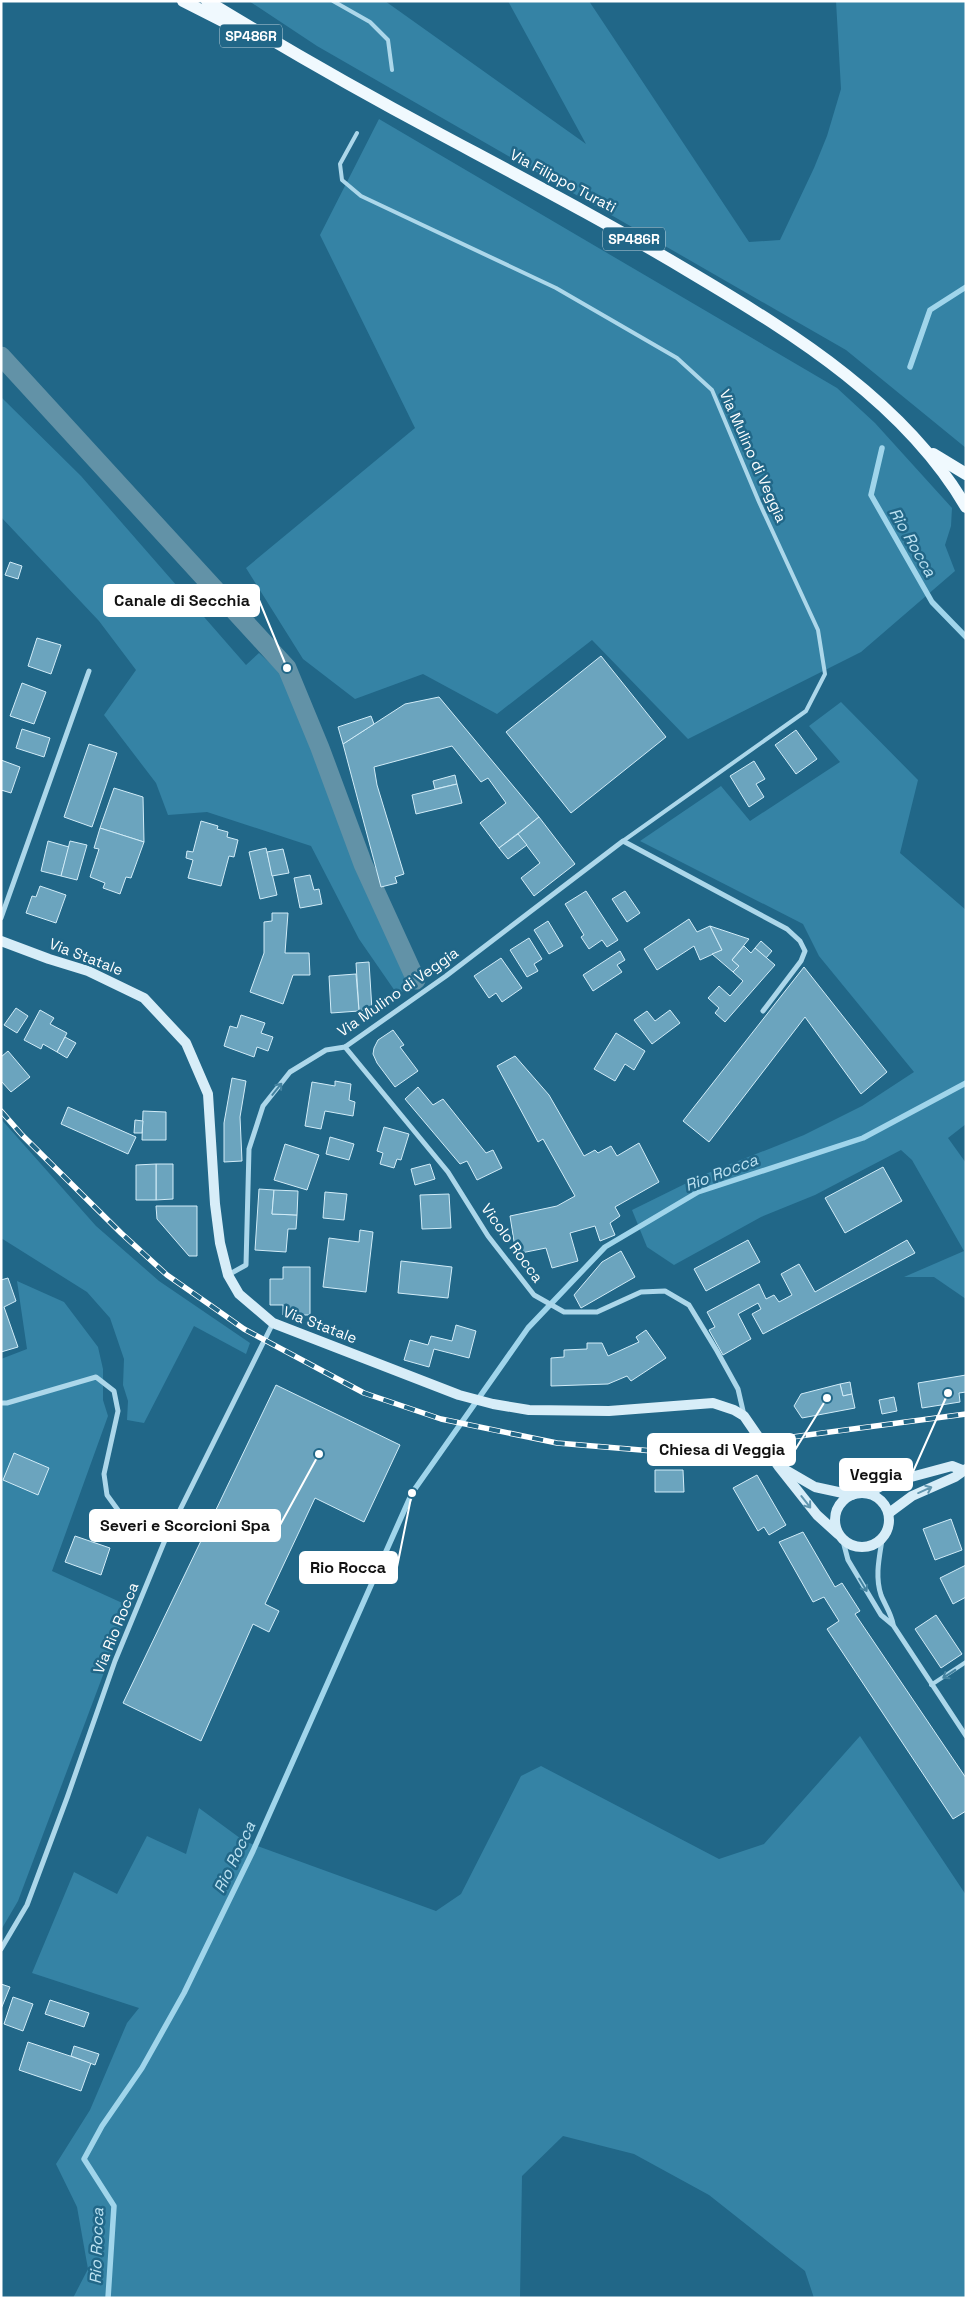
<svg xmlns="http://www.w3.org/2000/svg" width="967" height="2299" viewBox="0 0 967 2299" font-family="'Space Grotesk',sans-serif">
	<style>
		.green { fill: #3583a5 }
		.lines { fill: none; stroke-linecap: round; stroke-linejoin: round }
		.stream { stroke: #a0d5eb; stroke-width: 5.5 }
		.canal { stroke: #6292a7; stroke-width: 19 }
		.building { fill: #6ba4be; stroke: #d1ecf8 }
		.lane { stroke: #acd7ea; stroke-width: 4 }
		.street { stroke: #acd7ea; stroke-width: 5 }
		.secondary { stroke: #d7edf8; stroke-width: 10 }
		.primary { stroke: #f0f9fe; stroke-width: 12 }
		.rail-casing { stroke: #fff; stroke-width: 5.5 }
		.rail { stroke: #216788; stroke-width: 4; stroke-dasharray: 11; stroke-linecap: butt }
		.oneway { stroke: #4483a0 }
		.oneway2 { stroke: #6196af }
		.labels { text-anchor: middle; stroke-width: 5; stroke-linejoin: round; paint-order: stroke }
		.shield { fill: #216788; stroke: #bcd1db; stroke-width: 1 }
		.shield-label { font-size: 14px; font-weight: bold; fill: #fff }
		.street-label { font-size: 15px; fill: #fff; stroke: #216788 }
		.water-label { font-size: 16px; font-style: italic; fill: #bce2f2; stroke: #216788 }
		.leader { fill: none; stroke: #fff; stroke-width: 2 }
		.callout-dot { fill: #fff; stroke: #216788; stroke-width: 2 }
		.callout { fill: #fff; stroke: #fff; stroke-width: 2 }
		.callout-label { font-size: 16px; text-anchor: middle; font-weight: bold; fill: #111 }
	</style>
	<rect width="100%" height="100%" fill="#216788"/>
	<g class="green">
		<path d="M249,1H385L586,144L508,1H589L749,242L780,240L814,168L827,136L841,89L836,1H966V448L846,350L317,46Z"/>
		<path d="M379,119L837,388L875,423L952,508L951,526L945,545L955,571L861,652L688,739L592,640L497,714L423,674L355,699L303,659L246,568L415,428L320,235Z"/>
		<path d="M1,397L81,476L246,665L259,653L284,676L411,988L397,994L359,939L311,846L207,812L168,815L156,783L104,715L136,670L99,621L1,517Z"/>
		<path d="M841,702L918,780L900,853L966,910V1124L948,1138L966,1163V1299L934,1277H904L964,1251L912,1160L901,1150L815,1195L761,1217L674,1265L647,1247L632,1210L703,1175L804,1135L862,1106L914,1072L819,956L803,924L640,841L721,786L750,821L840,762L809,726Z"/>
		<path d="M1,1119L96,1226L159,1281L250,1343L246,1354L194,1326L144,1423L127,1420L128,1401L123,1385L124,1359L110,1318L87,1292L1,1238Z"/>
		<path d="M17,1281L64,1302L98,1347L103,1369V1400L108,1416L52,1571L129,1606L18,1901L1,1930V1359L27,1349Z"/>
		<path d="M860,1736L966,1895V2298H814L805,2271L709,2195L634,2154L563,2136L522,2176L520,2298H73L88,2269L77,2207L56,2164L90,2110L127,2023L139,2008L32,1973L74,1872L117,1894L147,1836L186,1854L199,1808L244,1841L436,1911L461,1894L521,1776L541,1766L719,1859L764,1844Z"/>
	</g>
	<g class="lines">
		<g class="stream">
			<path d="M910,367L930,310L966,287"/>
			<path d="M882,448L871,495L932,602L966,637"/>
			<path d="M108,2298L114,2206L84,2159L102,2126L142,2068L184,1993L253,1851L412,1493L528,1328L605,1247L698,1192L863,1138L966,1083"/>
		</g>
		<path class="canal" d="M1,356L287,668L320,748L363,864L416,980"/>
	</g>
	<g class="building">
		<path d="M10,562L22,566L18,579L5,575Z"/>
		<path d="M37,638L61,645L51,674L28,666Z"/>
		<path d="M601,656L666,737L571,813L506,732Z"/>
		<path d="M22,683L46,692L34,724L10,716Z"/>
		<path d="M439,697L539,817L499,848L480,823L506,803L488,778L481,782L452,746L374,767L377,785L404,874L395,877L397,883L381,887L343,744L405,704Z"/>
		<path d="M371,716L374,724L343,744L338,727Z"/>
		<path d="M22,729L50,738L44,757L16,748Z"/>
		<path d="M796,730L817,759L796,774L775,745Z"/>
		<path d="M89,744L117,753L92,827L64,817Z"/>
		<path d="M1,760L20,767L11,793L1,790Z"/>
		<path d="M754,761L765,779L756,784L764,797L749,807L730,776Z"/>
		<path d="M455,775L457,784L435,789L433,781Z"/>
		<path d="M457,784L462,803L416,814L412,795Z"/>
		<path d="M114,788L143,797L144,842L100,828Z"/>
		<path d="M539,817L575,864L534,896L521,878L540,863L518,834Z"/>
		<path d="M201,821L218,826L217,829L228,832L227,837L238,840L234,857L229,856L221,886L188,878L193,860L186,858L187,851L193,852Z"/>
		<path d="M100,828L144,842L131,878L126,877L120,894L103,888L105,883L90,877L99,849L94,848Z"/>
		<path d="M518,834L527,845L508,859L499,848Z"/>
		<path d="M48,841L69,847L61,876L41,871Z"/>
		<path d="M70,841L87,845L77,880L61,876Z"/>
		<path d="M266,848L277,895L260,899L249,852Z"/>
		<path d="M283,849L289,873L272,876L267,852Z"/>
		<path d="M310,875L314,890L319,889L322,904L300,908L294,878Z"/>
		<path d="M40,886L66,895L56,923L26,913L32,896L36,897Z"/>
		<path d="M586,891L618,940L607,947L602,940L589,949L581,937L584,935L565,904Z"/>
		<path d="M625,891L640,913L627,922L612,899Z"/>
		<path d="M272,913H288L285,953H309L310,975H293L283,1004L250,992L264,953V922L272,921Z"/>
		<path d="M689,919L697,932L710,926L722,950L700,960L694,946L657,970L644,949Z"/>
		<path d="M548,921L563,946L549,954L534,930Z"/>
		<path d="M710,926L749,939L732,960L739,966L733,972L712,954L722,950Z"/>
		<path d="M529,938L542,959L534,964L538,971L527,977L510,950Z"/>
		<path d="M761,941L772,951L766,958L755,948Z"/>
		<path d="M744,946L751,953L755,948L775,965L725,1022L715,1013L719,1008L708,998L719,986L730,996L743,981L733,972L739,966L732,960Z"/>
		<path d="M620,951L625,960L617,965L622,972L593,991L583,975Z"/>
		<path d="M501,958L522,988L502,1002L496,993L489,998L474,976Z"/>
		<path d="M369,962L372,1010L359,1011L356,963Z"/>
		<path d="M804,967L887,1072L861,1094L805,1017L709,1142L683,1121Z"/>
		<path d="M356,974L359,1011L331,1013L329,976Z"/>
		<path d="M16,1008L28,1016L17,1033L4,1025Z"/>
		<path d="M40,1010L54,1018L50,1024L67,1033L57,1052L43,1044L41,1049L24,1040Z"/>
		<path d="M670,1010L680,1023L652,1044L634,1020L647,1011L655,1021Z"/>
		<path d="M241,1015L265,1023L261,1033L273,1037L268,1051L257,1047L254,1057L224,1046L230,1026L237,1028Z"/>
		<path d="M393,1030L404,1045L400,1047L418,1071L395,1087L377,1063L373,1054L374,1048L378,1040Z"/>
		<path d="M616,1033L645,1051L634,1070L625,1064L615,1081L594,1069Z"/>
		<path d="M65,1037L76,1043L67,1058L57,1052Z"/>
		<path d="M8,1051L30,1077L11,1092L1,1081V1057Z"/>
		<path d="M515,1056L549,1095L584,1156L595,1150L598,1153L611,1146L617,1156L639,1143L659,1182L615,1207L620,1216L610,1223L615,1235L600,1241L595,1226L570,1233L578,1261L552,1268L546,1248L516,1254L510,1216L557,1206L575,1196L543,1139L538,1142L497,1066Z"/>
		<path d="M232,1078L246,1081L240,1117L242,1161L224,1162V1123Z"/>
		<path d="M335,1081L351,1084L349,1100L355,1102L353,1116L325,1111L321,1129L305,1126L312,1082L335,1086Z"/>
		<path d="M418,1087L433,1105L443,1099L486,1153L493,1150L502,1168L477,1180L467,1161L460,1164L405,1099Z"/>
		<path d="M68,1107L136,1137L128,1154L61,1124Z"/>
		<path d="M143,1111L166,1112V1140H142Z"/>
		<path d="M135,1120L143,1121L142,1133H134Z"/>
		<path d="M384,1127L409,1134L401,1160L397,1159L394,1168L380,1164L383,1153L377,1151Z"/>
		<path d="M330,1137L354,1144L349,1160L326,1154Z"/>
		<path d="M285,1144L319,1155L307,1190L274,1180Z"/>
		<path d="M156,1164H173V1199L156,1200Z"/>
		<path d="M156,1164V1200H136V1165Z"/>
		<path d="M430,1164L435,1179L415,1185L411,1169Z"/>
		<path d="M883,1167L902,1201L845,1233L825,1198Z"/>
		<path d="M259,1189L274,1190L272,1214L297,1215L296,1229H288L286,1252L255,1250Z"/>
		<path d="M274,1190L298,1191L297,1215L272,1214Z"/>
		<path d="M325,1192L347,1194L344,1220L323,1218Z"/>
		<path d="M449,1194L451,1228L422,1229L420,1195Z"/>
		<path d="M156,1206H197V1256H189L157,1219Z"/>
		<path d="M360,1230L373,1232L366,1292L323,1287L329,1238L359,1242Z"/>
		<path d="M748,1240L760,1262L706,1291L694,1269Z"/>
		<path d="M907,1240L915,1253L763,1334L752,1314L761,1309L758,1303L738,1314L751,1339L723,1355L709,1330L715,1327L707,1312L759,1284L766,1299L774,1295L779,1302L792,1295L781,1274L799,1264L815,1292Z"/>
		<path d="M621,1251L635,1277L581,1308L574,1295L602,1262Z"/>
		<path d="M401,1261L452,1267L448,1298L398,1293Z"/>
		<path d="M283,1267H310V1315H283V1305H270V1279H283Z"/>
		<path d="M8,1278L16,1301L4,1307L18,1347L1,1352V1280Z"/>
		<path d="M456,1325L476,1331L469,1358L434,1349L429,1367L404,1360L410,1340L428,1345L431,1336L452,1341Z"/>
		<path d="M646,1330L666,1358L631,1381L627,1376L608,1384L551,1386V1358L564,1357V1350L587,1349V1343H602L608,1356L639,1342L636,1337Z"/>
		<path d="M966,1375V1392L959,1393L960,1402L922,1408L918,1383Z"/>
		<path d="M850,1382L852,1394L843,1396L840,1384Z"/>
		<path d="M840,1384L843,1396L852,1394L855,1408L802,1418L794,1406L801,1394Z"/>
		<path d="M276,1385L400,1445L364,1522L315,1498L265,1604L279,1611L269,1632L253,1624L201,1741L123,1703Z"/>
		<path d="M894,1397L897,1411L882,1414L879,1400Z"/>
		<path d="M14,1453L49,1468L38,1495L3,1480Z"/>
		<path d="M655,1470H683L684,1492H655Z"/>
		<path d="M757,1475L786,1525L769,1535L764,1527L758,1531L733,1488Z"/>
		<path d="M951,1519L962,1550L935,1560L923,1529Z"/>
		<path d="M803,1532L835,1587L842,1583L860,1611L855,1614L966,1778V1811L953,1819L827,1629L839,1621L824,1597L813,1602L779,1542Z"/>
		<path d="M75,1536L110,1548L101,1575L65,1562Z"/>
		<path d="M966,1565V1597L953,1604L940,1578Z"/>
		<path d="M936,1615L962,1654L941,1668L915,1629Z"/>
		<path d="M1,1984L10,1987L1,2009Z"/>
		<path d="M13,1997L33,2004L23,2031L4,2024Z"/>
		<path d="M50,2000L89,2013L84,2027L45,2014Z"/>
		<path d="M28,2042L91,2063L81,2091L19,2070Z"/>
		<path d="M74,2046L99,2054L95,2065L71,2056Z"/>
	</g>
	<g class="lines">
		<g class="lane">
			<path d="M333,1L370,22L388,40L392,70"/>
			<path d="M357,133L340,164L342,180L361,196L556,288L677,358L712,390L759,502L818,630L825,674L806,711L623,841"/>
			<path d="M931,1685L966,1662"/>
		</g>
		<g class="street">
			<path d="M1,918L89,671"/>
			<path d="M345,1047L448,1172L488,1236L534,1295L564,1312H597L641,1292L665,1291L689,1305L717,1351L738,1389L744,1415"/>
			<path d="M228,1275L246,1265L249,1149L263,1106L290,1072L326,1050L345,1047L446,976L623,841L787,929L800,941L805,951L801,961L763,1011"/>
			<path d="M1,1403H7L96,1377L114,1391L118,1411L104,1474L107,1495L123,1517L165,1540"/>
			<path d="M882,1540C879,1559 875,1577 881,1595C885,1605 891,1613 893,1624"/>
			<path d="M843,1541L848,1560L881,1615L893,1625L966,1736"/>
			<path d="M1,1949L27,1905L67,1798L115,1661L165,1540L273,1323"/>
		</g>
		<g class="secondary">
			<path d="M1,941L49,959L88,971L144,998L186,1043L208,1094L215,1204L220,1243L228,1275L239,1294L273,1323L459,1395L493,1404L529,1410L609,1411L713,1403L734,1410L744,1416L779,1467L817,1515L838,1534"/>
			<path d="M784,1469L815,1487L852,1495"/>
			<circle cx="862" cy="1520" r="27"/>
			<path d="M868,1493L885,1484L952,1466L962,1470"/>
			<path d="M889,1513L912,1496L955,1477L966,1469"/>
		</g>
		<g class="primary">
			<path d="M183,1L250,35"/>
			<path d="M207,1C284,48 361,92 440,134C526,180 612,225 695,275C796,335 906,404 966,507"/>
			<path d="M933,454L966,474"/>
		</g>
		<g class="rail-casing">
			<path id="rail" d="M1,1111L22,1135L121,1233L167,1275L210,1305L244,1329L364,1393L441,1419L557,1443L653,1451L724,1446L966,1414"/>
		</g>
		<use href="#rail" class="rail"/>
	</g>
	<defs><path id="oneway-shaft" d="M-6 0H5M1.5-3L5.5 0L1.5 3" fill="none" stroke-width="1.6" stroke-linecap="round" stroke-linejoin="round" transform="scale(1.25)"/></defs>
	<g class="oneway">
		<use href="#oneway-shaft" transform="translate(277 1089) rotate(-51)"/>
		<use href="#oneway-shaft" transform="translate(863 1585) rotate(59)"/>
		<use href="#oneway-shaft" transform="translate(949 1674) rotate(147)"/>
	</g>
	<g class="oneway2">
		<use href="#oneway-shaft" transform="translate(925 1490) rotate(-24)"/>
		<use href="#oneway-shaft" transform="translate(806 1502) rotate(52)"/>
	</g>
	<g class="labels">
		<g class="shield">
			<rect x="220" y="24.5" width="62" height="23" rx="4"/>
			<rect x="603" y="227.5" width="62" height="23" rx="4"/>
		</g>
		<g class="shield-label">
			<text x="251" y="41">SP486R</text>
			<text x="634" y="244">SP486R</text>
		</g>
		<g class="street-label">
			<text transform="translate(563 181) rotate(28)" y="5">Via Filippo Turati</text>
			<text transform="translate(753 456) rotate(66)" y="5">Via Mulino di Veggia</text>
			<text transform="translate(86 957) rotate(21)" y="5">Via Statale</text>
			<text transform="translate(398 992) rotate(-35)" y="5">Via Mulino di Veggia</text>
			<text transform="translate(512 1243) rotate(54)" y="5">Vicolo Rocca</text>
			<text transform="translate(320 1325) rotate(21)" y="5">Via Statale</text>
			<text transform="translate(116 1628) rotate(-68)" y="5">Via Rio Rocca</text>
		</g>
		<g class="water-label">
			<text transform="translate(913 542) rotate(60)" y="6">Rio Rocca</text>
			<text transform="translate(721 1172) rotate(-21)" y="6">Rio Rocca</text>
			<text transform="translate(234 1857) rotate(-65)" y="6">Rio Rocca</text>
			<text transform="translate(96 2246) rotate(-88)" y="6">Rio Rocca</text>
		</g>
	</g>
	<path class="leader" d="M287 668L259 600M827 1398L795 1450M948 1393L912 1474M319 1454L280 1525M412 1493L397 1567"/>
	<g class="callout-dot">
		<circle cx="287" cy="668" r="5"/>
		<circle cx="827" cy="1398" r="5"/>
		<circle cx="948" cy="1393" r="5"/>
		<circle cx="319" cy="1454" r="5"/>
		<circle cx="412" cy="1493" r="5"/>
	</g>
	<g class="callout">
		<rect x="104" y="585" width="155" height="31" rx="5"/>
		<rect x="648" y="1434" width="147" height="31" rx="5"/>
		<rect x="840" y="1459" width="72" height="31" rx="5"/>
		<rect x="90" y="1510" width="190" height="31" rx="5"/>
		<rect x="300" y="1552" width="97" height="31" rx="5"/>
	</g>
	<g class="callout-label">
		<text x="182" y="606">Canale di Secchia</text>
		<text x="722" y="1455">Chiesa di Veggia</text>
		<text x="876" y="1480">Veggia</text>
		<text x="185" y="1531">Severi e Scorcioni Spa</text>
		<text x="348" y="1573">Rio Rocca</text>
	</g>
	<rect width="967" height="2299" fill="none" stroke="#ffffff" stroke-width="5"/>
</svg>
